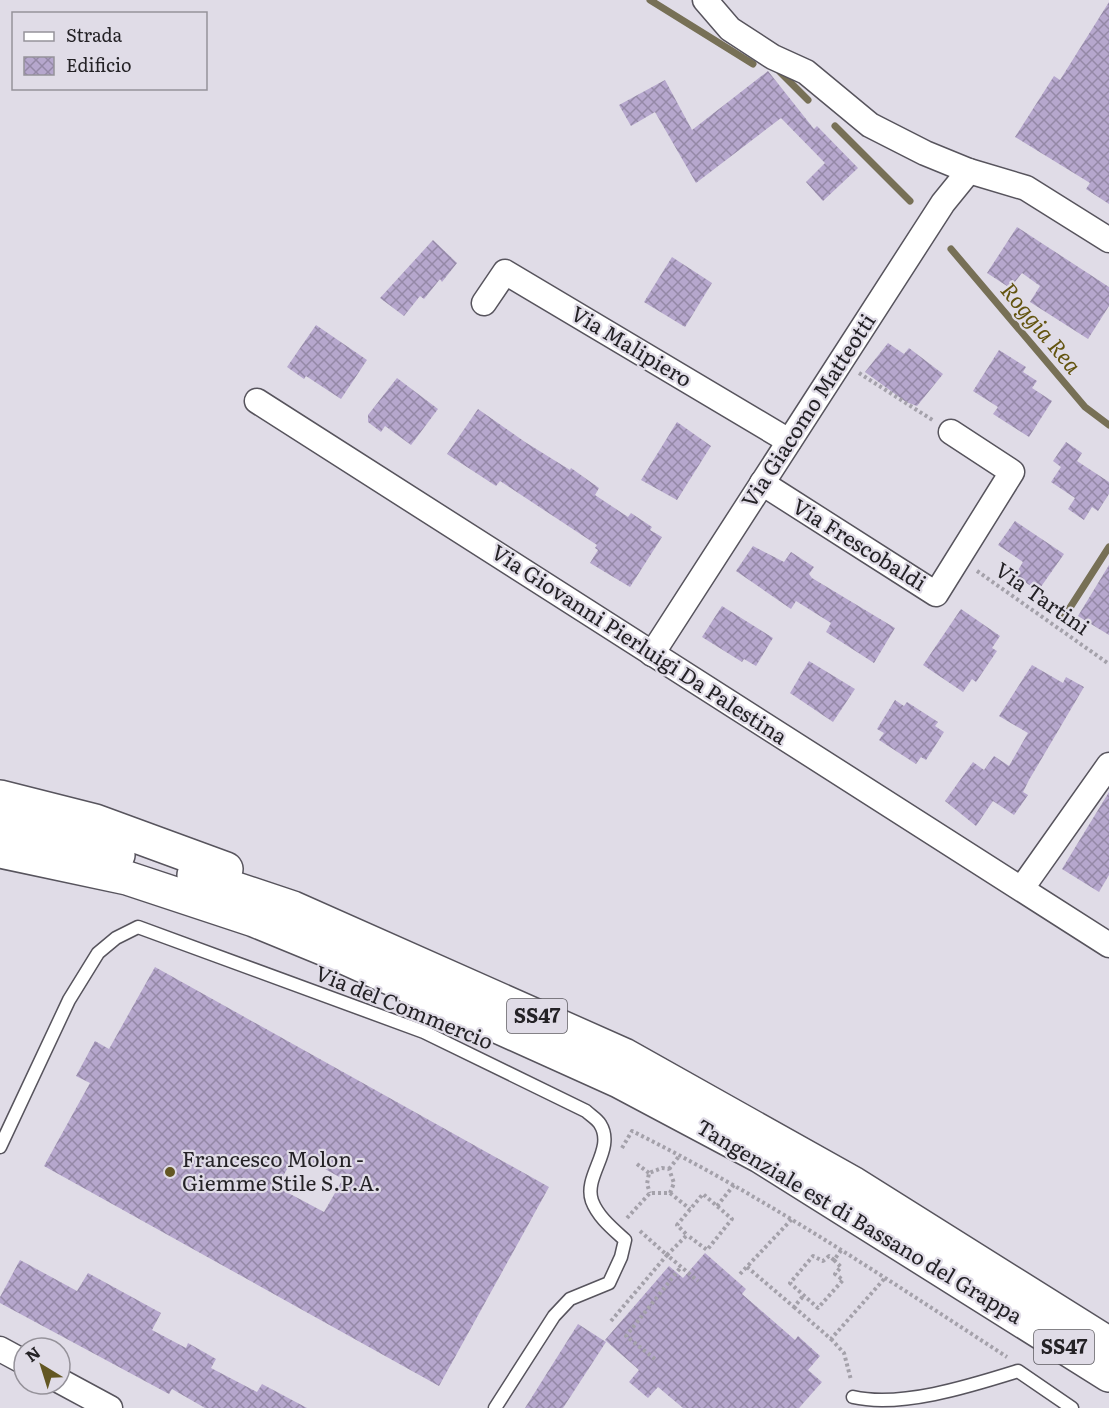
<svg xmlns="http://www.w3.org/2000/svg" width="1109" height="1408" viewBox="0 0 1109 1408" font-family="Literata,serif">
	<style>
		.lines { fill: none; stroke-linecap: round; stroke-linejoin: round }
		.stream { stroke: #777056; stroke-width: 7 }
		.building { fill: url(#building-cross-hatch); fill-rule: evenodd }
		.lane-casing { stroke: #57545d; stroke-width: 15 }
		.street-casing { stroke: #57545d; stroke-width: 27 }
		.highway-casing { stroke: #57545d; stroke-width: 36 }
		.path { stroke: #a4a1aa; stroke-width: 4; stroke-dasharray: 3 3; stroke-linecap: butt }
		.lane { stroke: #fff; stroke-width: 12 }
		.street { stroke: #fff; stroke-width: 24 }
		.highway { stroke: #fff; stroke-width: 33 }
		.poi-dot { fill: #635723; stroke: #e0dce7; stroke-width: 2 }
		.labels { text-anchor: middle; stroke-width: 4.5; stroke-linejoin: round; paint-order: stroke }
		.shield { fill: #e0dce7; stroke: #5c5a60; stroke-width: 1.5 }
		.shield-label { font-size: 20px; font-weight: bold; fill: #242226 }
		.street-label { font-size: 21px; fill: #242226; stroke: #e0dce7 }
		.poi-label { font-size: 21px; fill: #242226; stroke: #e0dce7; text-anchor: start }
		.water-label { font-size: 22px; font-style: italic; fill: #63540f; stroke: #e0dce7 }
	</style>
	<defs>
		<pattern id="building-cross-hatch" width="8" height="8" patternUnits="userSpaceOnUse" patternTransform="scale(1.5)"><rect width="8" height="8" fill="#b6a7cd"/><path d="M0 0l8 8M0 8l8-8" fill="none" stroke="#9488a6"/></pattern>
	</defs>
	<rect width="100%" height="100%" fill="#e0dce7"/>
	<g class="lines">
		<g class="stream">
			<path d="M650,0L753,64"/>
			<path d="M780,72L808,100"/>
			<path d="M835,126L910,201"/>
			<path d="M951,249L1085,407L1109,425"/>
			<path d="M1064,617L1109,547"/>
		</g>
	</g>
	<g class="building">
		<path d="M1109,2V204L1086,189L1090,183L1015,137L1054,76L1060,80Z"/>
		<path d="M768,71L814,129L817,126L858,168L823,201L806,182L825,163L781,118L696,183L655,112L631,126L619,105L665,80L692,130Z"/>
		<path d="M1017,227L1109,287V306L1088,339L1030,302L1040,286L1022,273L1010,288L987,273Z"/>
		<path d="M433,240L457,263L442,282L440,279L424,299L420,296L404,316L380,298Z"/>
		<path d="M672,257L712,283L685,327L644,302Z"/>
		<path d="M316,325L367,360L341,399L306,376L304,379L287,367Z"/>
		<path d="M888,343L904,354L909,348L943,374L917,406L906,402L865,372Z"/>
		<path d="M999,350L1026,367L1023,372L1037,381L1032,388L1052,401L1029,437L993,414L998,407L973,391Z"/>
		<path d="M397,378L438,409L411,445L385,426L381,432L368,422V415Z"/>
		<path d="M478,409L525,442L570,470L571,468L599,488L595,495L628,517L631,513L652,527L650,530L662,537L630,587L590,563L598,550L595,548L597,545L500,481L496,486L447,454Z"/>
		<path d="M677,422L711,446L677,500L641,480Z"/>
		<path d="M1066,442L1082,453L1077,461L1109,482V494L1098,511L1092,507L1084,520L1068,509L1075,498L1051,482L1061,467L1053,461Z"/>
		<path d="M1015,521L1064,554L1038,591L1015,575L1023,562L998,545Z"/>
		<path d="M753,546L784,562L791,552L814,567L809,574L812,578L895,628L874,663L826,632L831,623L796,601L791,609L736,571Z"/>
		<path d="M1109,565V635L1078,616Z"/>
		<path d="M722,606L773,638L756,666L744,659L742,662L702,637Z"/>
		<path d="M961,609L1000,636L992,648L997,651L976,682L972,679L963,692L923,665Z"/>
		<path d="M809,661L855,689L833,722L790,693Z"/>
		<path d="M1032,665L1063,683L1066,677L1084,687L1029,780L1023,792L1028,795L1014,815L993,801L976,826L945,801L973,762L984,770L994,756L1009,766L1028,733L999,716Z"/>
		<path d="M895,700L904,706L907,702L938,722L935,726L944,732L926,760L921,757L916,764L879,740L884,733L877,729Z"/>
		<path d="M1109,792V875L1099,892L1062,869Z"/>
		<path d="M155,967L549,1187L439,1386L44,1166L90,1083L76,1076L95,1041L109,1049ZM296,1153L343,1179L324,1212L277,1187Z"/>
		<path d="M705,1253L746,1289L742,1294L795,1340L798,1336L820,1356L808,1370L822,1382L799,1408H683L658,1387L648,1398L629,1382L639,1370L605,1340L669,1266L683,1278Z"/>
		<path d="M20,1260L77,1291L88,1273L161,1313L152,1330L186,1348L188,1343L216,1359L211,1368L257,1392L262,1384L307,1408H205L172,1389L169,1394L0,1303V1297Z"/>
		<path d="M578,1324L606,1342L563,1408H525Z"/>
	</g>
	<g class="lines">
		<g class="lane-casing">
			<g id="lane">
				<path d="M0,1147L69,1000L98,953L116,938L138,927L424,1032L586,1111C590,1115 597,1119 600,1124C616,1149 583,1176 592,1201C598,1217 613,1229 625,1240L621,1257L609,1283L570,1299L554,1316L495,1408"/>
				<path d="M853,1397C901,1408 970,1386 1018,1371L1072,1408"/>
			</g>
		</g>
		<g class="street-casing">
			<g id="street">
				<path d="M705,0L730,29L773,57L806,72L870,125L925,153L969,171L1026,188L1109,240"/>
				<path d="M484,303L505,272L789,441"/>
				<path d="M257,401L1109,945"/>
				<path d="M762,483L936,594L1012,472L951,432"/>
				<path d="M652,654L943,203L969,171"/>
				<path d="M1022,888L1109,765"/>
				<path d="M0,1349L24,1362"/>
				<path d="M60,1381L110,1408"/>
			</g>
		</g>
		<g class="highway-casing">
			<g id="highway">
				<path d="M0,797L95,821L226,869"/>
				<path d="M0,825L118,855"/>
				<path d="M0,851L127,878L254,920L337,954L619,1081L760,1156L1109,1375"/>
				<path d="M194,875L293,908L624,1055L854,1184L1109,1344"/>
			</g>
		</g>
		<g class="path">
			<path d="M859,373L934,421"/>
			<path d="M977,571L1109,664"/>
			<path d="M622,1148L632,1131C763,1196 884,1277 1007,1357"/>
			<path d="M637,1164L649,1173"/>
			<path d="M669,1169L680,1155"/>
			<path d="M670,1193L690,1209"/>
			<path d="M717,1206L734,1185"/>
			<path d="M627,1218L650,1193H670L674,1183L669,1169L662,1168L649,1173L647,1184L650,1193"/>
			<path d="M640,1231L667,1255L687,1235L677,1225L703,1194L732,1219L707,1250L687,1235"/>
			<path d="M834,1260L841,1267L835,1274L843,1280L818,1308L790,1283L813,1256L823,1261L829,1256L834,1260L842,1249"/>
			<path d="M747,1267L794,1307L804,1295"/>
			<path d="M740,1274L792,1219"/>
			<path d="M794,1307L831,1339L885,1278"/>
			<path d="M611,1321L667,1255L698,1281"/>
			<path d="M831,1339L844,1353L851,1380"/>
			<path d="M655,1359L626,1336L681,1267"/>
		</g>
		<use href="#lane" class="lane"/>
		<use href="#street" class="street"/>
		<use href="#highway" class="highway"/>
	</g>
	<circle class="poi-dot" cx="170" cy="1172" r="6"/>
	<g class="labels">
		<g class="shield">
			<rect x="507" y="999" width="60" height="34" rx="4.5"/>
			<rect x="1034" y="1330" width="60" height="34" rx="4.5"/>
		</g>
		<g class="shield-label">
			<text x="537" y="1023">SS47</text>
			<text x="1064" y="1354">SS47</text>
		</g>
		<g class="street-label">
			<text transform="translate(631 347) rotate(31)" y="7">Via Malipiero</text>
			<text transform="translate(809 411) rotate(-57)" y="7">Via Giacomo Matteotti</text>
			<text transform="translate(859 545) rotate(32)" y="7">Via Frescobaldi</text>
			<text transform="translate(1042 599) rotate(35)" y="7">Via Tartini</text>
			<text transform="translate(639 645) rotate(33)" y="7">Via Giovanni Pierluigi Da Palestina</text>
			<text transform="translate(404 1008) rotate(22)" y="7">Via del Commercio</text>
			<text transform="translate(859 1222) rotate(31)" y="7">Tangenziale est di Bassano del Grappa</text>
		</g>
		<g class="poi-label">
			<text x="182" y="1167">Francesco Molon -<tspan x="182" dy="24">Giemme Stile S.P.A.</tspan></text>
		</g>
		<g class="water-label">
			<text transform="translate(1041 328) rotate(50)" y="8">Roggia Rea</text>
		</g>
	</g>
	<rect x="12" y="12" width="195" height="78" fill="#e0dce7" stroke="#95929a" stroke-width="1.5"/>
	<rect x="24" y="32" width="30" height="9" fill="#ffffff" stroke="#95929a" stroke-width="1.5"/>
	<text x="66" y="42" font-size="18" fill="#242226">Strada</text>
	<rect x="24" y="57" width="30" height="18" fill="url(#building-cross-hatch)" stroke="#95929a" stroke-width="1.5"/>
	<text x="66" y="72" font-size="18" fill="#242226">Edificio</text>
	<g transform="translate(42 1366) rotate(322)"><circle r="28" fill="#e0dce7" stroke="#95929a" stroke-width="1.5"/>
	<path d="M0-4.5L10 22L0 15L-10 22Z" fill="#635723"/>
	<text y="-9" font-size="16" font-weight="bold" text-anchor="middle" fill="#242226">N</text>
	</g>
</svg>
